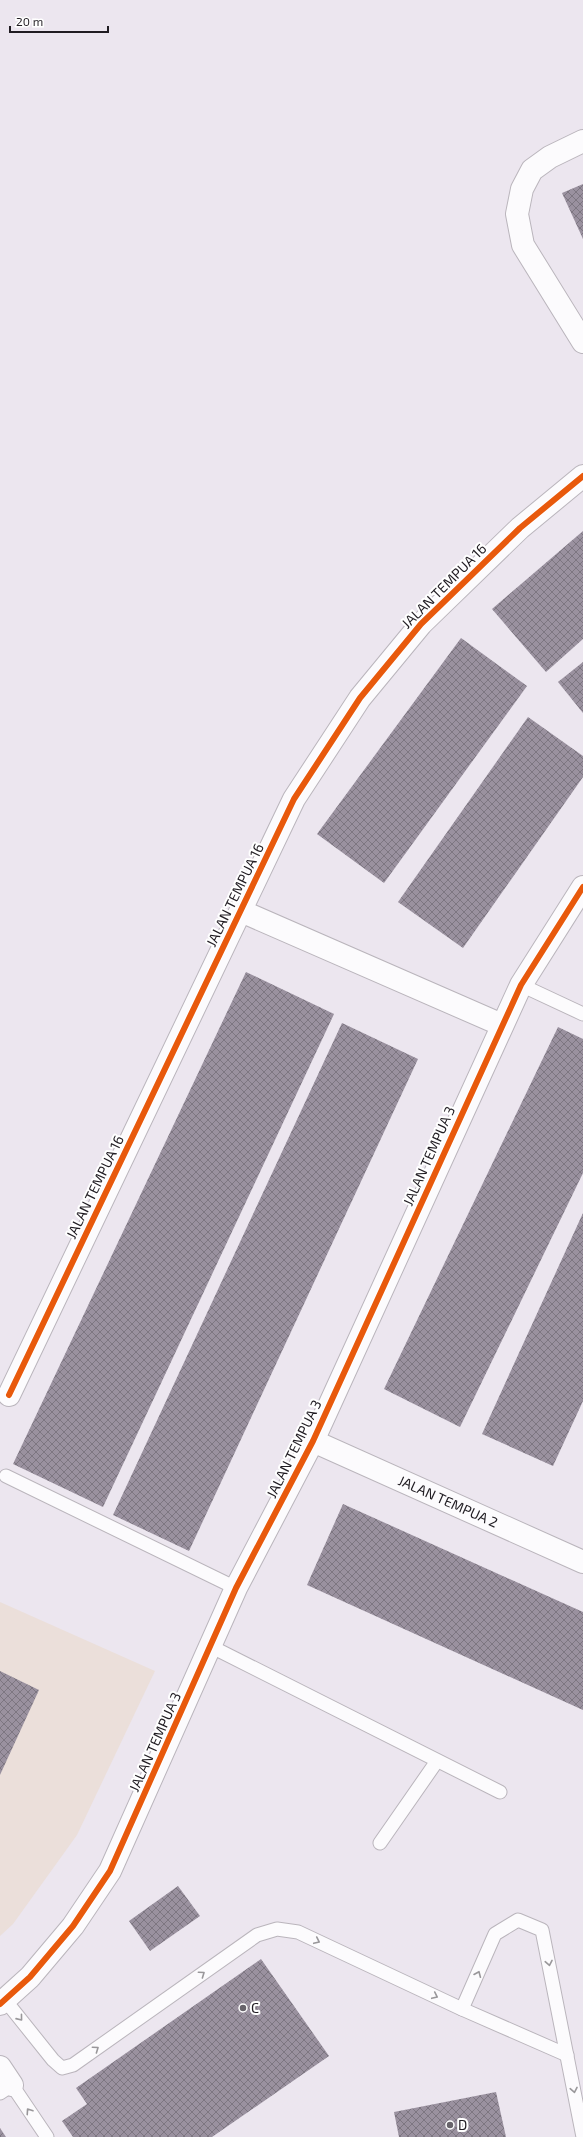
<svg xmlns="http://www.w3.org/2000/svg" width="583" height="2137" viewBox="0 0 583 2137" font-family="'Exo 2',sans-serif">
	<style>
		.commercial { fill: #ebdfda }
		.building { fill: url(#building-cross-hatch) }
		.lines { fill: none; stroke-linecap: round; stroke-linejoin: round }
		.service-casing { stroke: #bab5bc; stroke-width: 15 }
		.minor-casing { stroke: #bab5bc; stroke-width: 24 }
		.service { stroke: #fcfbfd; stroke-width: 13 }
		.minor { stroke: #fcfbfd; stroke-width: 22 }
		.cycleway-casing { stroke: #fff; stroke-width: 8 }
		.cycleway { stroke: #e8590c; stroke-width: 6 }
		.oneway { stroke: #99979a }
		.poi-dot { fill: #67636a; stroke: #fff; stroke-width: 1.5 }
		.labels { text-anchor: middle; stroke-width: 4; stroke-linejoin: round; paint-order: stroke }
		.street-label { font-size: 14px; fill: #201c22; stroke: #fff }
		.poi-label { font-size: 14px; fill: #201c22; stroke: #fff; text-anchor: start }
	</style>
	<defs>
		<pattern id="building-cross-hatch" width="8" height="8" patternUnits="userSpaceOnUse"><rect width="8" height="8" fill="#9a919f"/><path d="M0 0l8 8M0 8l8-8" fill="none" stroke="#7d7681"/></pattern>
	</defs>
	<rect width="100%" height="100%" fill="#ece6ef"/>
	<path class="commercial" d="M0,1602L155,1671L77,1835L13,1924L0,1936Z"/>
	<g class="building">
		<path d="M583,184V239L562,193Z"/>
		<path d="M583,531V639L546,672L492,609Z"/>
		<path d="M461,638L527,686L384,883L317,834Z"/>
		<path d="M583,662V713L558,682Z"/>
		<path d="M528,717L583,756V777L463,948L398,902Z"/>
		<path d="M246,972L334,1014L103,1507L13,1464Z"/>
		<path d="M342,1023L418,1059L189,1551L113,1515Z"/>
		<path d="M558,1027L583,1039V1173L460,1427L384,1389Z"/>
		<path d="M583,1213V1401L553,1466L482,1434Z"/>
		<path d="M343,1504L583,1612V1710L307,1585Z"/>
		<path d="M0,1671L39,1690L0,1775Z"/>
		<path d="M178,1886L200,1916L150,1951L129,1921Z"/>
		<path d="M261,1959L329,2056L212,2137H73L62,2121L87,2104L76,2088Z"/>
		<path d="M496,2092L506,2137H399L394,2112Z"/>
		<path d="M0,2128L6,2137H0Z"/>
	</g>
	<g class="lines">
		<g class="service-casing">
			<g id="service">
				<path d="M521,985L583,1014"/>
				<path d="M6,1476L236,1588"/>
				<path d="M210,1646L500,1792"/>
				<path d="M380,1843L437,1761"/>
				<path d="M5,2000L53,2060L62,2068L73,2065L257,1935L277,1929L298,1932L462,2009L567,2055"/>
				<path d="M462,2009L495,1934L518,1920L542,1930L583,2137"/>
				<path d="M0,2093L12,2085L47,2137"/>
			</g>
		</g>
		<g class="minor-casing">
			<g id="minor">
				<path d="M583,141L550,157L532,170L522,189L517,214L523,245L583,342"/>
				<path d="M241,911L502,1025"/>
				<path d="M9,1395L294,799L360,698L421,624L520,528L583,476"/>
				<path id="s1" d="M313,1441L583,1562"/>
				<path d="M0,2004L30,1977L73,1926L110,1871L236,1588L313,1441L521,985L583,887"/>
				<path d="M0,2067L12,2085"/>
			</g>
		</g>
		<use href="#service" class="service"/>
		<use href="#minor" class="minor"/>
		<g class="cycleway-casing">
			<g id="cycleway">
				<path d="M9,1395L294,799L360,698L421,624L520,528L583,476"/>
				<path d="M0,2004L30,1977L73,1926L110,1871L236,1588L313,1441L521,985L583,887"/>
			</g>
		</g>
		<use href="#cycleway" class="cycleway"/>
	</g>
	<defs><path id="oneway-chevron" d="M-2-3.5L2.5 0L-2 3.5" fill="none" stroke-width="1.6" stroke-linecap="round" stroke-linejoin="round"/></defs>
	<g class="oneway">
		<use href="#oneway-chevron" transform="translate(317 1941) rotate(25)"/>
		<use href="#oneway-chevron" transform="translate(549 1963) rotate(79)"/>
		<use href="#oneway-chevron" transform="translate(202 1974) rotate(-35)"/>
		<use href="#oneway-chevron" transform="translate(478 1974) rotate(-67)"/>
		<use href="#oneway-chevron" transform="translate(435 1996) rotate(25)"/>
		<use href="#oneway-chevron" transform="translate(20 2018) rotate(51)"/>
		<use href="#oneway-chevron" transform="translate(96 2049) rotate(-35)"/>
		<use href="#oneway-chevron" transform="translate(574 2090) rotate(79)"/>
		<use href="#oneway-chevron" transform="translate(29 2111) rotate(-124)"/>
	</g>
	<g class="poi-dot">
		<circle cx="243" cy="2008" r="4"/>
		<circle cx="450" cy="2125" r="4"/>
	</g>
	<g class="labels">
		<g class="street-label">
			<text transform="translate(444 586) rotate(-45)" y="5">JALAN TEMPUA 16</text>
			<text transform="translate(235 895) rotate(-64)" y="5">JALAN TEMPUA 16</text>
			<text transform="translate(429 1156) rotate(-66)" y="5">JALAN TEMPUA 3</text>
			<text transform="translate(95 1187) rotate(-64)" y="5">JALAN TEMPUA 16</text>
			<text transform="translate(294 1449) rotate(-64)" y="5">JALAN TEMPUA 3</text>
			<text dy="5" stroke="none"><textPath href="#s1" startOffset="148">JALAN TEMPUA 2</textPath></text>
			<text transform="translate(155 1742) rotate(-66)" y="5">JALAN TEMPUA 3</text>
		</g>
		<g class="poi-label">
			<text x="251" y="2013">C</text>
			<text x="458" y="2130">D</text>
		</g>
	</g>
	<path d="M10 26v6h98v-6" fill="none" stroke="#201c22" stroke-width="2"/>
	<text x="16" y="26" font-size="12" fill="#201c22" stroke="#ffffff" stroke-width="3" paint-order="stroke">20 m</text>
</svg>
